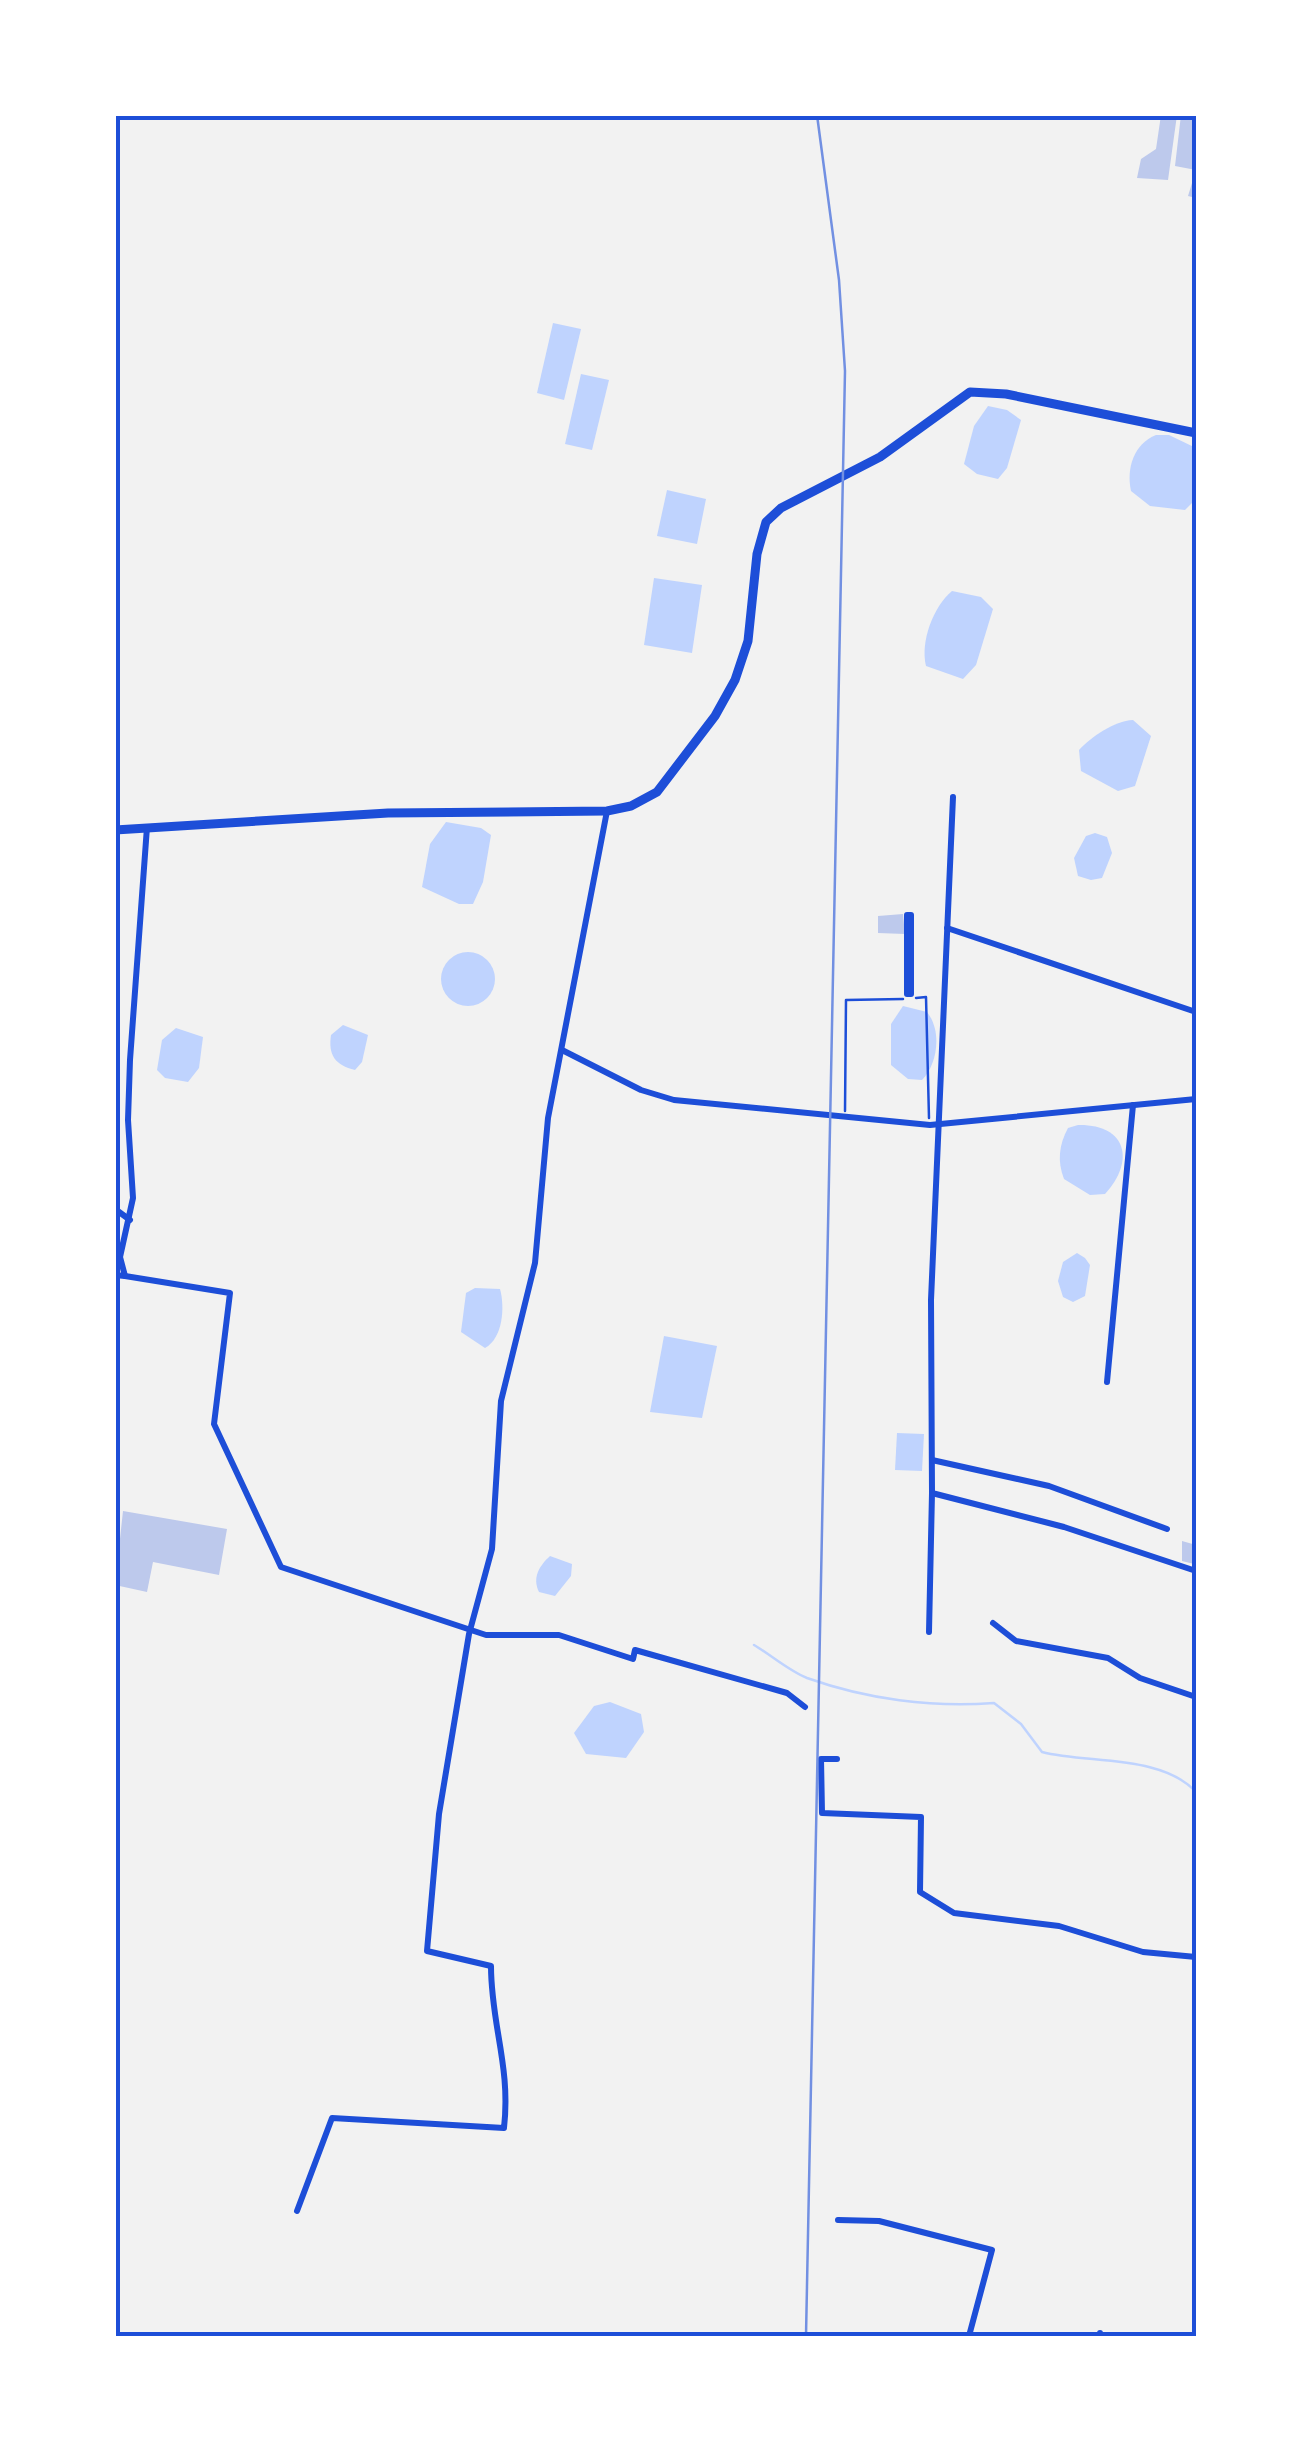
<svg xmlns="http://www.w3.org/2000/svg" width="1311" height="2451" viewBox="0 0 1311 2451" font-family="Cabin,sans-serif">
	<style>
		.water { fill: #bfd3fe }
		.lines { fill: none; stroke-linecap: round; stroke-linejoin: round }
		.stream { stroke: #bfd3fe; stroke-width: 2.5 }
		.building { fill: #bdc9ec }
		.path { stroke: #1d4ed8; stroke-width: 2.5 }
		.minor { stroke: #1d4ed8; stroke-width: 6 }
		.primary { stroke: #1d4ed8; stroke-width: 9 }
		.rail { stroke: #7290e2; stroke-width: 2.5 }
		.neatline { fill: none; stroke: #1d4ed8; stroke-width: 4 }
	</style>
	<rect width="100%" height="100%" fill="#f2f2f2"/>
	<g class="water">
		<path d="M553,323L581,329L564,400L537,393Z"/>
		<path d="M581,374L609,380L592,450L565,444Z"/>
		<path d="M988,406L1007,410L1021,420L1007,468L998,479L977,474L964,464L974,426Z"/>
		<path d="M1156,435H1169L1196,448V499L1185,510L1150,506L1131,491C1126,468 1134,444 1156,435Z"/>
		<path d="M667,490L706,499L697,544L657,536Z"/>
		<path d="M654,578L702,585L692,653L644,645Z"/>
		<path d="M952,591L981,597L993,609L976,665L963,679L926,666C920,642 933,607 952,591Z"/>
		<path d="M1133,720L1151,736L1135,786L1118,791L1081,771L1079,750C1091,737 1114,721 1133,720Z"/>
		<path d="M446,822L481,828L491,835L483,882L473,904H459L422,887L430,844Z"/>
		<path d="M1095,833L1107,837L1112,853L1102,878L1091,880L1078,876L1074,858L1086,836Z"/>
		<circle cx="468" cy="979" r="27"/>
		<path d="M903,1006L927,1012C942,1031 938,1063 922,1080L908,1079L891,1065V1024Z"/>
		<path d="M343,1025L368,1035L362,1062L355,1070C335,1065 328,1055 331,1035Z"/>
		<path d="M176,1028L203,1037L199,1068L188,1082L165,1078L157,1070L162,1040Z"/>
		<path d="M1078,1125C1126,1124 1136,1160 1105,1194L1090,1195L1064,1179C1057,1161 1059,1145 1068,1128Z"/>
		<path d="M1077,1253L1085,1258L1090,1265L1085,1296L1073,1302L1063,1297L1058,1281L1063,1262Z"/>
		<path d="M475,1288L500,1289C505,1307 503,1338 485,1348L461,1332L466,1293Z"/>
		<path d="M664,1336L717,1346L702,1418L650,1412Z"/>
		<path d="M897,1433L924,1434L922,1471L895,1470Z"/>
		<path d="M550,1556L572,1564L571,1576L555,1596L539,1592C532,1578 539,1566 550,1556Z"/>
		<path d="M610,1702L641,1714L644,1732L626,1758L586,1754L574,1733L594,1706Z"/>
	</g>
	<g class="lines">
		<path class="stream" d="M754,1645C771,1655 789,1671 807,1678C866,1699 932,1708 994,1703L1021,1724L1042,1752C1088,1764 1161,1754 1196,1792"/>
	</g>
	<g class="building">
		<path d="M1161,115H1177L1168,180L1137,178L1141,159L1156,149Z"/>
		<path d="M1181,115H1196V198L1188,196L1196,170L1175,166Z"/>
		<path d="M903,914L905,934L878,933V916Z"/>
		<path d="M123,1511L227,1529L219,1575L153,1562L147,1592L115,1585Z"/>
		<path d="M1182,1541L1196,1545L1194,1564L1182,1561Z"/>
	</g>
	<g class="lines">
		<g class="path">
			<path d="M916,998L926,997L929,1118"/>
			<path d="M845,1111L846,1000L903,999"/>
		</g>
		<g class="minor">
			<path d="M953,797L931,1300L932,1493L1064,1527L1196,1571"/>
			<rect x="907" y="915" width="4" height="79"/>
			<path d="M947,928L1196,1012"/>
			<path d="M562,1050L641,1090L674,1100L930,1125L1196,1099"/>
			<path d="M115,1209L130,1220"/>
			<path d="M115,1275L125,1276L120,1257L133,1198L128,1120L130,1060L147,827"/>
			<path d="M125,1276L230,1293L214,1424L281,1567L486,1635H559L633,1659L635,1650L787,1693L805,1707"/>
			<path d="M1107,1382L1133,1105"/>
			<path d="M932,1460L1049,1486L1167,1529"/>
			<path d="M993,1623L1016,1641L1108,1658L1140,1678L1196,1697"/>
			<path d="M929,1632L932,1493"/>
			<path d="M837,1759H821L822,1813L921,1817L920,1892L954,1913L1059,1926L1143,1952L1196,1957"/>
			<path d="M297,2211L332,2118L504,2128C511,2066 491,2025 491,1966L427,1951L439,1814L469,1634L492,1549L501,1401L535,1263L548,1118L607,811"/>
			<path d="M838,2220L879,2221L992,2250L969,2336"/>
			<path d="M1100,2336V2333"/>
		</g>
		<path class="primary" d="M115,830L388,813L607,811L631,806L657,792L715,716L735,680L748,641L757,554L766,522L781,508L880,457L970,392L1006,394L1196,433"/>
		<path class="rail" d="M806,2336L845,371L839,280L817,115"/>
	</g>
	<rect width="1311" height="2451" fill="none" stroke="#ffffff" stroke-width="235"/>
	<rect x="118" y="118" width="1076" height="2216" class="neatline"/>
</svg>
